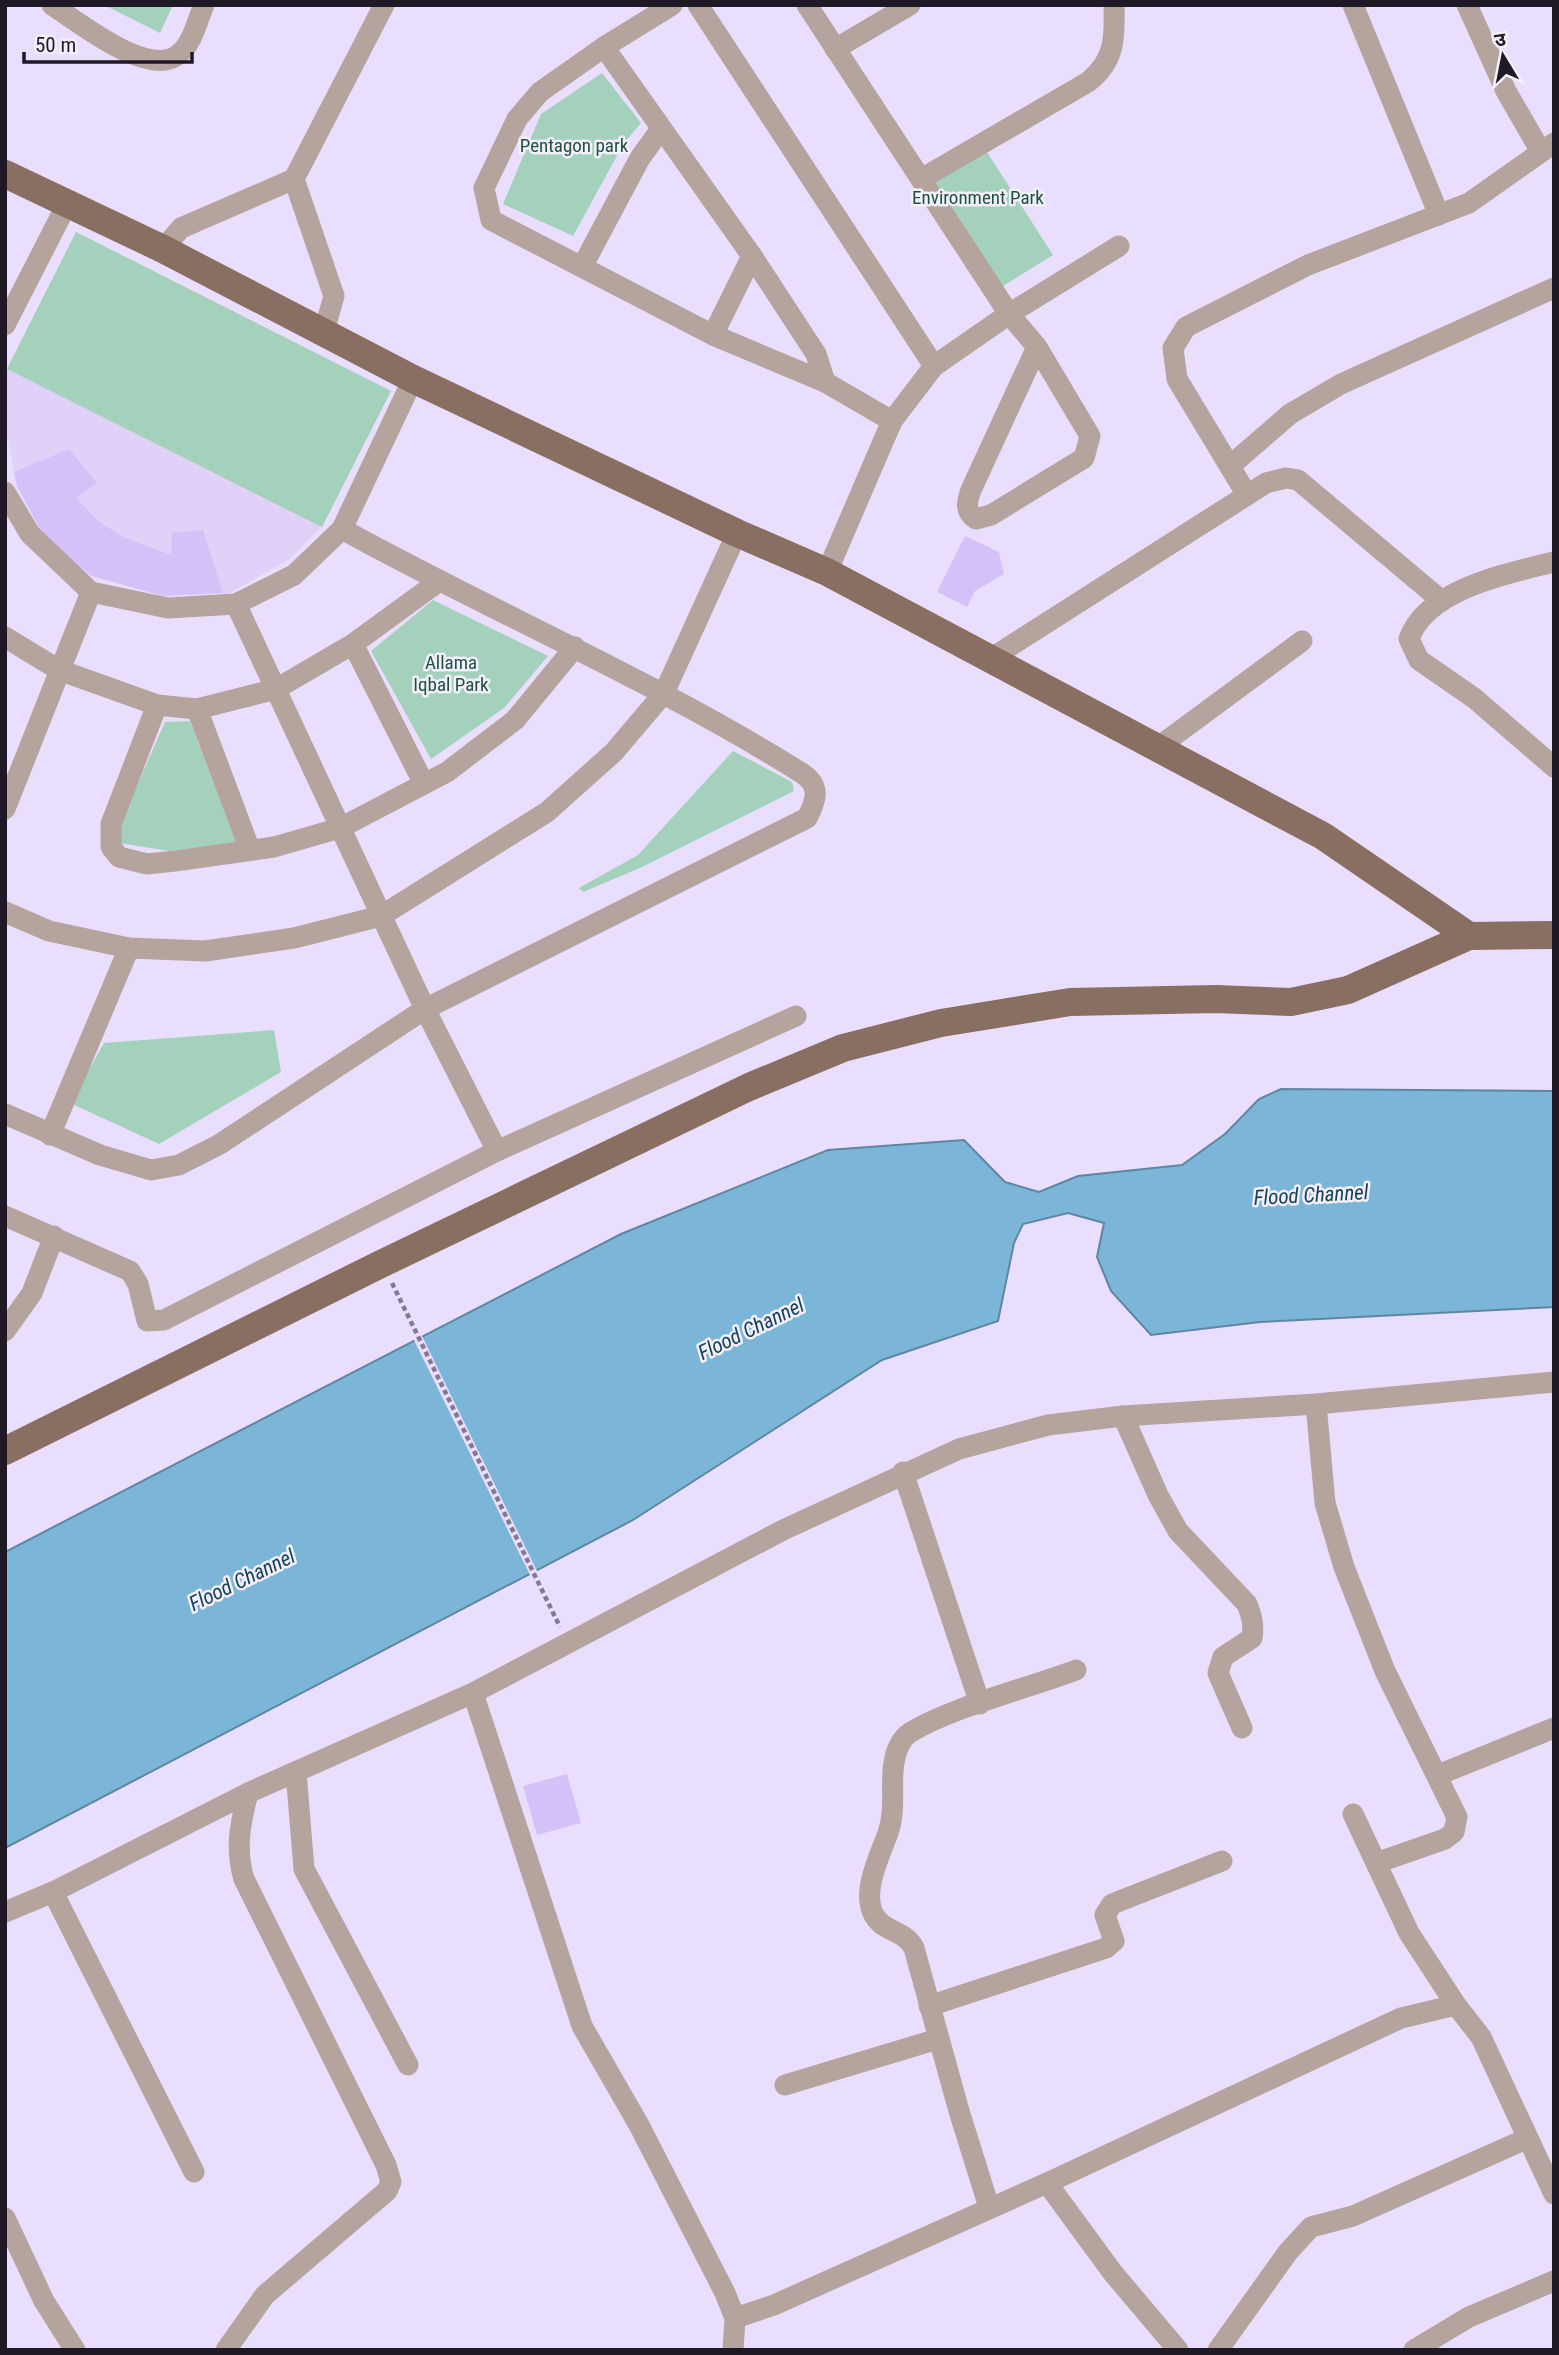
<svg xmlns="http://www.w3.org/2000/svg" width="1559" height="2355" viewBox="0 0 1559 2355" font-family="'Roboto Condensed','Noto Sans Devanagari',sans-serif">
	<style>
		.built { fill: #dfd1f8 }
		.green { fill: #a4d1bc }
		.water { fill: #7bb5d8; stroke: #5f86a2; stroke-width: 2 }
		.pier { fill: #eadeff }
		.building { fill: #d4c1f8 }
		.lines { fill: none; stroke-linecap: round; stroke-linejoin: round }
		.path { stroke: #837a91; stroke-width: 4.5; stroke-dasharray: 5 3.5; stroke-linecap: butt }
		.minor { stroke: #b4a49d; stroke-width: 21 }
		.major { stroke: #896e62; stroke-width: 28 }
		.labels { text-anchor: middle; stroke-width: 5; stroke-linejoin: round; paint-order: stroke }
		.park-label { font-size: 19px; fill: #1f523e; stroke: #f4effd }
		.water-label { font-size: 21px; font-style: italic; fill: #13425a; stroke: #f4effd }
	</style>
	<rect width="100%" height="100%" fill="#eadeff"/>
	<path class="built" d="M76,232L391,391L322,527L288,560L230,593L163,596L92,576L46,541L17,486L5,426L7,369Z"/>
	<g class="green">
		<path d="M104,5H173L160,33Z"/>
		<path d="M602,73L641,123L624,143L573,236L503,204L541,114Z"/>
		<path d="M985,149L1053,255L1000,288L928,180Z"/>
		<path d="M76,232L391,391L322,527L7,369Z"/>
		<path d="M433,600L548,656L504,708L431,759L371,651Z"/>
		<path d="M190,721L236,842L170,851L112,842L165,722Z"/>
		<path d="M733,751L792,782L794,791L640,868L583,892L579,888L638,855Z"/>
		<path d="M274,1030L281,1072L159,1144L70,1103L104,1043Z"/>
	</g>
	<path class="water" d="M1281,1089L1554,1091V1307L1260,1322L1151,1335L1111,1291L1097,1257L1104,1223L1068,1213L1023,1224L1014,1243L998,1321L882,1360L633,1520L5,1848V1552L621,1234L828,1150L964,1140L1005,1182L1039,1192L1078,1176L1182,1165L1225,1134L1259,1099Z"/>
	<path class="pier" d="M421,1334L538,1573L531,1577L413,1338Z"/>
	<g class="building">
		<path d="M69,449L97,483L76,498L98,521L123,537L171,555L172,533L203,530L223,593L163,596L92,576L46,541L17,486L14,472Z"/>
		<path d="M965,536L999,552L1004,574L975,591L967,607L937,592Z"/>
		<path d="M567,1774L581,1823L537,1835L523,1786Z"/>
	</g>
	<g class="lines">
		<path class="path" d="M392,1283L560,1627"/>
		<g class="minor">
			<path d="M52,5C79,22 151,81 180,53C193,42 197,21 204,5"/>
			<path d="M672,5L604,47L540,92L517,119L484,188L491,220L713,335L825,382L892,421"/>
			<path d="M698,5L934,366"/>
			<path d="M807,5L1009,314L1037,347L1090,436L1084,458L991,515L976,519C964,511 967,501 971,490L1037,347"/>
			<path d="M1353,5L1439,215"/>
			<path d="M1467,5L1506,91L1540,150"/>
			<path d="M604,47L752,256L816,354L825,382"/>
			<path d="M835,49L910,5"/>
			<path d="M921,179L1088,82C1115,61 1115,38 1114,5"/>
			<path d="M163,249L181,228L294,179"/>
			<path d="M582,267L640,158L661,129"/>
			<path d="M5,325L67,204"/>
			<path d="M323,335L334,296L294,179L384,5"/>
			<path d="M713,335L752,256"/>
			<path d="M1230,466L1290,414L1341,384L1554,288"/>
			<path d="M5,492L30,534L91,592L168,608L236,604L294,575L342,529L413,379"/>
			<path d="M1247,495L1177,379L1173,348L1186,327L1308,265L1469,203L1554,143"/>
			<path d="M1554,562C1509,573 1426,589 1409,639L1419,660L1474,698L1554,767"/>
			<path d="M827,572L892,421L934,366L1009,314L1119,246"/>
			<path d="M236,604L425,1009L497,1151"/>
			<path d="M5,637L59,670L157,705L197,709L276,689L353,644L438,582"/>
			<path d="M353,644L424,784"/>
			<path d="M990,659L1266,483L1286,478L1298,480L1442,601"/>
			<path d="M157,705L111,824V847L119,857L147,864L175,861L274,847L340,828L447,772L515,720L575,647"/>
			<path d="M197,709L250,850"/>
			<path d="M1157,748L1302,641"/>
			<path d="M5,809L91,592"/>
			<path d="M5,912L49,931L129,948L205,951L294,938L381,916L547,812L614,752L664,693L737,533"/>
			<path d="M5,1114L100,1155L151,1170L179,1165L220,1144L425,1009L807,818C818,798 820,784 800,772C653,680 494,613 342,529"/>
			<path d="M50,1135L129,948"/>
			<path d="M5,1216L130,1271L138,1284L147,1321L164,1320L497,1151L796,1016"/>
			<path d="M5,1331L32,1293L54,1236"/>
			<path d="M1316,1404L1325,1503L1344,1567L1385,1671L1457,1817L1454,1832L1445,1839L1376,1863"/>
			<path d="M1123,1416L1158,1495L1178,1531L1247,1604C1252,1617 1254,1625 1252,1638L1223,1657L1218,1673L1242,1728"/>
			<path d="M903,1472L980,1704"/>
			<path d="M473,1693L582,2026L639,2125L725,2293L735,2318L733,2350"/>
			<path d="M296,1772L304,1869L408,2065"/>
			<path d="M1438,1775L1554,1728"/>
			<path d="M1353,1814L1409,1933L1456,2005"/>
			<path d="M53,1892L194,2172"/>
			<path d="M5,1912L53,1892L248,1793L473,1693L783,1530L959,1449L1048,1425L1123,1416L1316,1404L1554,1382"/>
			<path d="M929,2006L1106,1948L1114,1941L1105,1915L1112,1904L1222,1861"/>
			<path d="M785,2085L938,2039"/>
			<path d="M1047,2183L1113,2273L1178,2350"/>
			<path d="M989,2207L959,2111L914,1948C905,1930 883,1932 874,1915C861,1892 880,1855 888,1833C898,1805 887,1775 898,1748C901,1741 904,1736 911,1732C955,1706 1026,1689 1076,1670"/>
			<path d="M5,2218L44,2301L75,2350"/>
			<path d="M735,2318L774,2305L1047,2183L1401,2018L1456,2005L1481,2037L1554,2194"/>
			<path d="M226,2350L265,2295L387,2191L391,2182L386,2165L244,1879C235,1849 240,1824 248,1793"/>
			<path d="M1218,2350L1288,2252L1311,2227L1353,2216L1528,2138"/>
			<path d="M1414,2350L1469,2317L1554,2281"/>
		</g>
		<g class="major">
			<path d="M5,174L163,249L413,379L737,533L827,572L1323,836L1469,936L1554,935"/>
			<path d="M5,1451L383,1263L749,1087L843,1048L941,1023L1070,1002L1216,999L1291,1002L1348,990L1469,936"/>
		</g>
	</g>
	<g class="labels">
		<g class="park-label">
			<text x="574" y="152">Pentagon park</text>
			<text x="978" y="204">Environment Park</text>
			<text x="451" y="669">Allama<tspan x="451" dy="22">Iqbal Park</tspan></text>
		</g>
		<g class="water-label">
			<text transform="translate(1311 1195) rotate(-3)" y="7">Flood Channel</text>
			<text transform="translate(751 1329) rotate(-26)" y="7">Flood Channel</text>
			<text transform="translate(242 1580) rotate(-26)" y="7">Flood Channel</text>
		</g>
	</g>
	<rect width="1559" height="2355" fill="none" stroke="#1e1925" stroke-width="14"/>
	<g transform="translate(1503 56) rotate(350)" stroke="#f4effd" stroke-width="5" paint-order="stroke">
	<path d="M0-5L12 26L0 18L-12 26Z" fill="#1e1925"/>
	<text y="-10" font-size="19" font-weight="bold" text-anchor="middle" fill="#1e1925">उ</text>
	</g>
	<path d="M24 52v10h168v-10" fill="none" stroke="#1e1925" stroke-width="3.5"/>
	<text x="35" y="52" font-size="21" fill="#1e1925" stroke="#f4effd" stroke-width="5" paint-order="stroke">50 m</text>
</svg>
